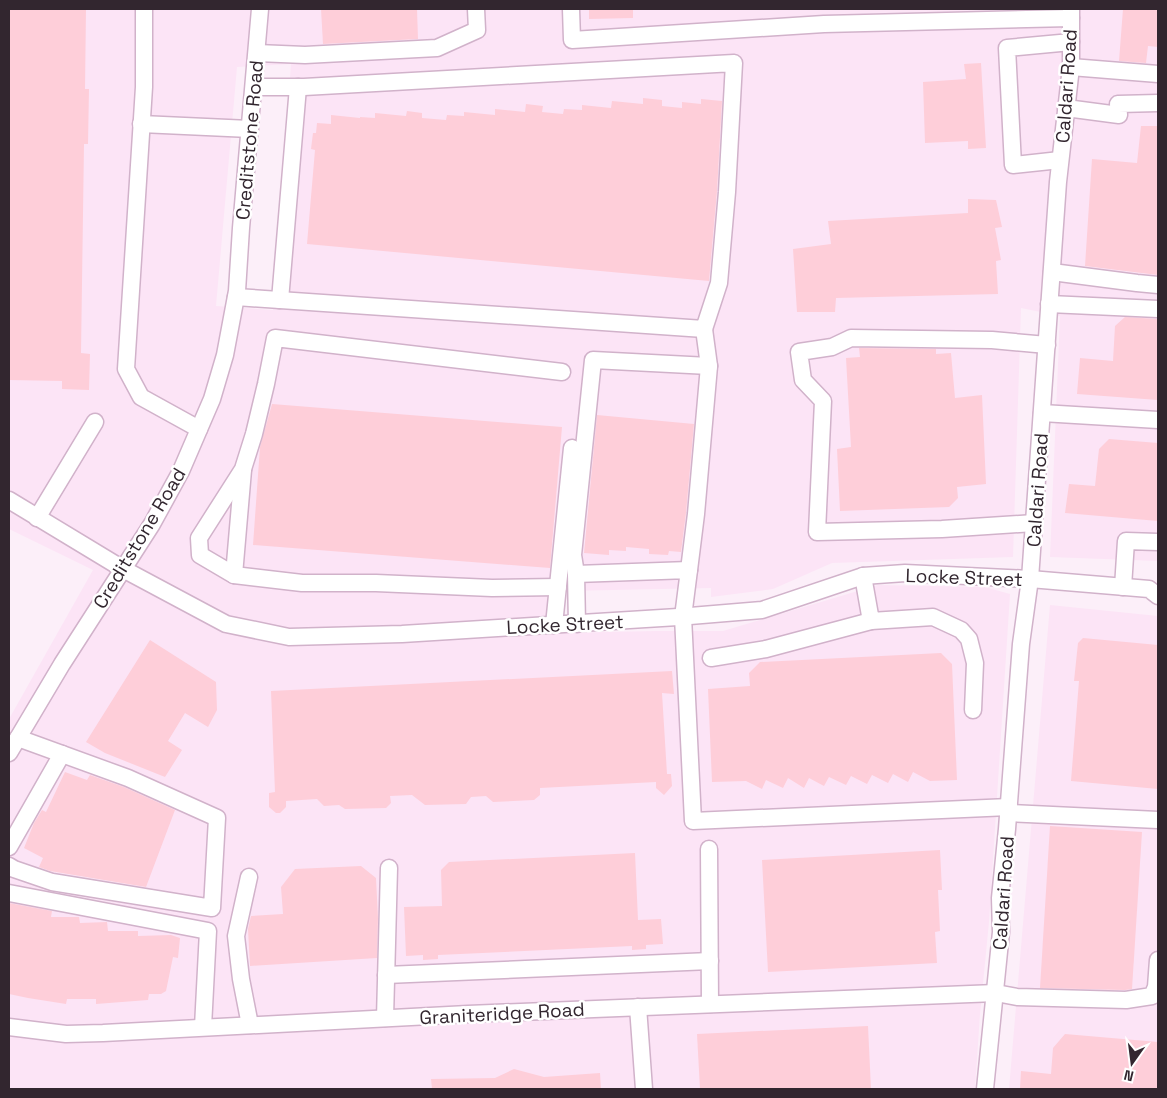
<svg xmlns="http://www.w3.org/2000/svg" width="1167" height="1098" viewBox="0 0 1167 1098" font-family="'Space Grotesk',sans-serif">
	<style>
		.built { fill: #fce4f6; fill-rule: evenodd }
		.building { fill: #feced9 }
		.lines { fill: none; stroke-linecap: round; stroke-linejoin: round }
		.minor-casing { stroke: #d1b2ca; stroke-width: 19 }
		.minor { stroke: #fff; stroke-width: 16 }
		.labels { text-anchor: middle; stroke-width: 5; stroke-linejoin: round; paint-order: stroke }
		.street-label { font-size: 19px; fill: #32262f; stroke: #fff }
	</style>
	<rect width="100%" height="100%" fill="#fceff9"/>
	<g class="built">
		<path d="M9,9H1158V561L1050,557L1060,316L1021,308L1013,557L832,563L773,589L711,597V588L564,591L561,633L656,631H723L878,585L985,587L1010,594L989,922L980,1014L975,1089H9V719L93,570L9,529ZM291,64L273,310L216,306L237,67Z"/>
		<path d="M1050,605L1158,616V1089H1009Z"/>
	</g>
	<g class="building">
		<path d="M9,9H86L85,89H89L88,144H84L81,353L90,354L89,390L62,389V381L9,380Z"/>
		<path d="M321,9H417L418,39L323,44Z"/>
		<path d="M589,9H633V18L589,19Z"/>
		<path d="M1123,9H1158V47L1148,46L1146,63L1119,61Z"/>
		<path d="M981,63L986,148L968,149V141L925,143L923,82L966,79L964,64Z"/>
		<path d="M643,98L662,100V106L682,108V102L701,104V99L722,101L717,191L709,281L307,244L315,150L311,149L313,133H316L317,123L331,124V115L360,118V117L375,118V113L406,116L407,111L422,113V118L446,120L447,115L464,116V112L495,115V109L525,112L526,104L543,106L542,112L563,114L564,109L582,110V105L611,108L612,101L643,104Z"/>
		<path d="M1141,126H1158V275L1085,266L1092,159L1137,163Z"/>
		<path d="M968,199L996,200L1002,227L995,228L1001,260L996,261L998,294L836,298L835,312H797L793,249L831,244L828,221L968,213Z"/>
		<path d="M1125,317L1158,319V400L1077,394L1080,358L1113,361L1115,326Z"/>
		<path d="M859,348L936,349V354L951,353L955,398L982,395L986,484L957,487L958,498L949,507L840,511L837,449L851,447L846,358L860,357Z"/>
		<path d="M272,404L562,427L550,568L253,545L260,447Z"/>
		<path d="M597,415L694,424L686,513L681,552L669,551L668,555L649,554V549L626,547V551L609,550V555L584,553Z"/>
		<path d="M1109,439L1158,443V521L1065,513L1069,484L1095,486L1099,449Z"/>
		<path d="M1083,638L1158,645V789L1071,781L1079,681H1074L1078,643Z"/>
		<path d="M150,640L216,682L217,710L208,727L185,713L168,741L182,750L165,777L105,753L86,742Z"/>
		<path d="M941,653L952,664L957,780L930,781L913,772L908,782L893,774L888,783L872,775L867,784L851,776L846,785L829,777L824,786L809,778L804,788L788,778L783,788L766,780L762,789L746,781L712,782L708,689L750,686L749,673L760,662Z"/>
		<path d="M672,671L674,694L662,693L667,774H671L672,786L664,795L656,788V782L540,788V795L534,800L493,802L486,796L471,797L466,804L425,805L412,795L390,796L391,803L386,808L345,809L339,805L324,806L317,799L286,801V807L280,813H276L269,807V793L275,792L271,691Z"/>
		<path d="M65,772L87,780L90,775L124,787L175,810L146,887L50,871L39,867L43,858L24,848L34,823L42,810L46,812Z"/>
		<path d="M1050,826L1142,832L1132,989L1125,990L1040,988Z"/>
		<path d="M940,850L942,890H938L940,931L935,932L937,963L768,972L762,860Z"/>
		<path d="M635,853L638,920L661,919L663,944L646,945V949L632,950V946L438,955V959L423,960V955L406,956L404,907L442,906L441,870L449,862Z"/>
		<path d="M361,866L376,878L378,918L377,958L250,966L248,929L251,916L283,914L281,887L295,869Z"/>
		<path d="M9,903L52,911L51,917H79L80,923L107,922L108,931H138V936L171,935L180,938L178,958L173,957L166,991L161,994H149L148,1000L96,1004V999H67L66,1004L28,998L9,994Z"/>
		<path d="M868,1026L871,1089H700L697,1034Z"/>
		<path d="M1065,1034L1158,1042V1089H1020L1021,1071L1051,1074L1053,1048Z"/>
		<path d="M514,1069L544,1077L600,1073L601,1089H432L431,1079L495,1078Z"/>
	</g>
	<g class="lines">
		<g class="minor-casing">
			<g id="minor">
				<path d="M144,9V87L126,369L141,397L199,429"/>
				<path d="M571,9L572,40L824,24L1071,18"/>
				<path d="M257,53L305,55L437,48L477,30L476,9"/>
				<path d="M1071,67L1158,74"/>
				<path d="M1066,108L1119,115L1118,104L1158,103"/>
				<path d="M141,124L250,129"/>
				<path d="M1060,160L1013,165L1007,48L1071,42"/>
				<path d="M1052,272L1137,283L1158,285"/>
				<path d="M236,297L704,329L719,283L727,192L734,63L304,87H254"/>
				<path d="M280,300L298,87"/>
				<path d="M1049,304L1158,309"/>
				<path d="M1042,413L1158,420"/>
				<path d="M9,500L123,569L226,624L289,637L402,634L678,617L762,610L863,576L905,573L1030,579L1149,589L1158,596"/>
				<path d="M37,518L95,422"/>
				<path d="M1034,523L942,529L817,532L823,401L803,380L799,352L832,347L851,338L992,340L1047,345"/>
				<path d="M689,570L696,514L709,366L704,329"/>
				<path d="M576,574L573,555L593,360L709,366"/>
				<path d="M234,575L243,470"/>
				<path d="M863,576L871,621L933,617L961,630L969,639L975,663L973,710"/>
				<path d="M558,587L492,588L376,583H302L234,575L200,555L199,538L243,469L254,434L266,384L275,338L562,372"/>
				<path d="M1123,587L1126,541L1158,542"/>
				<path d="M577,624L576,574L689,570L683,617L693,821L1009,807"/>
				<path d="M554,625L572,448"/>
				<path d="M711,658L766,649L871,621"/>
				<path d="M9,753L62,664L152,524L181,471L212,399L225,355L237,291L241,228L260,9"/>
				<path d="M1008,813L1158,820"/>
				<path d="M9,847L62,754"/>
				<path d="M709,849L710,1004"/>
				<path d="M9,866L14,869L52,882L212,908L217,818L128,778L18,738"/>
				<path d="M249,877L236,936L241,979L250,1025"/>
				<path d="M9,893L208,931L203,1027"/>
				<path d="M386,975L710,961"/>
				<path d="M638,1007L644,1089"/>
				<path d="M385,1018L389,868"/>
				<path d="M9,1027L66,1034L103,1033L468,1014L996,993L1017,997L1126,1000L1152,996L1156,987L1158,960"/>
				<path d="M985,1089L1001,932L1000,898L1007,829L1021,644L1030,579L1058,182L1071,67V9"/>
			</g>
		</g>
		<use href="#minor" class="minor"/>
	</g>
	<g class="labels">
		<g class="street-label">
			<text transform="translate(1066 86) rotate(-86)" y="7">Caldari Road</text>
			<text transform="translate(249 140) rotate(-85)" y="7">Creditstone Road</text>
			<text transform="translate(1037 490) rotate(-86)" y="7">Caldari Road</text>
			<text transform="translate(139 538) rotate(-59)" y="7">Creditstone Road</text>
			<text transform="translate(964 577) rotate(2)" y="7">Locke Street</text>
			<text transform="translate(565 624) rotate(-3)" y="7">Locke Street</text>
			<text transform="translate(1003 893) rotate(-86)" y="7">Caldari Road</text>
			<text transform="translate(502 1013) rotate(-3)" y="7">Graniteridge Road</text>
		</g>
	</g>
	<rect width="1167" height="1098" fill="none" stroke="#32262f" stroke-width="20"/>
	<g transform="translate(1132 1063) rotate(194)" stroke="#ffffff" stroke-width="4" paint-order="stroke">
	<path d="M0-4L9 19L0 12L-9 19Z" fill="#32262f"/>
	<text y="-8" font-size="14" font-weight="bold" text-anchor="middle" fill="#32262f">N</text>
	</g>
</svg>
